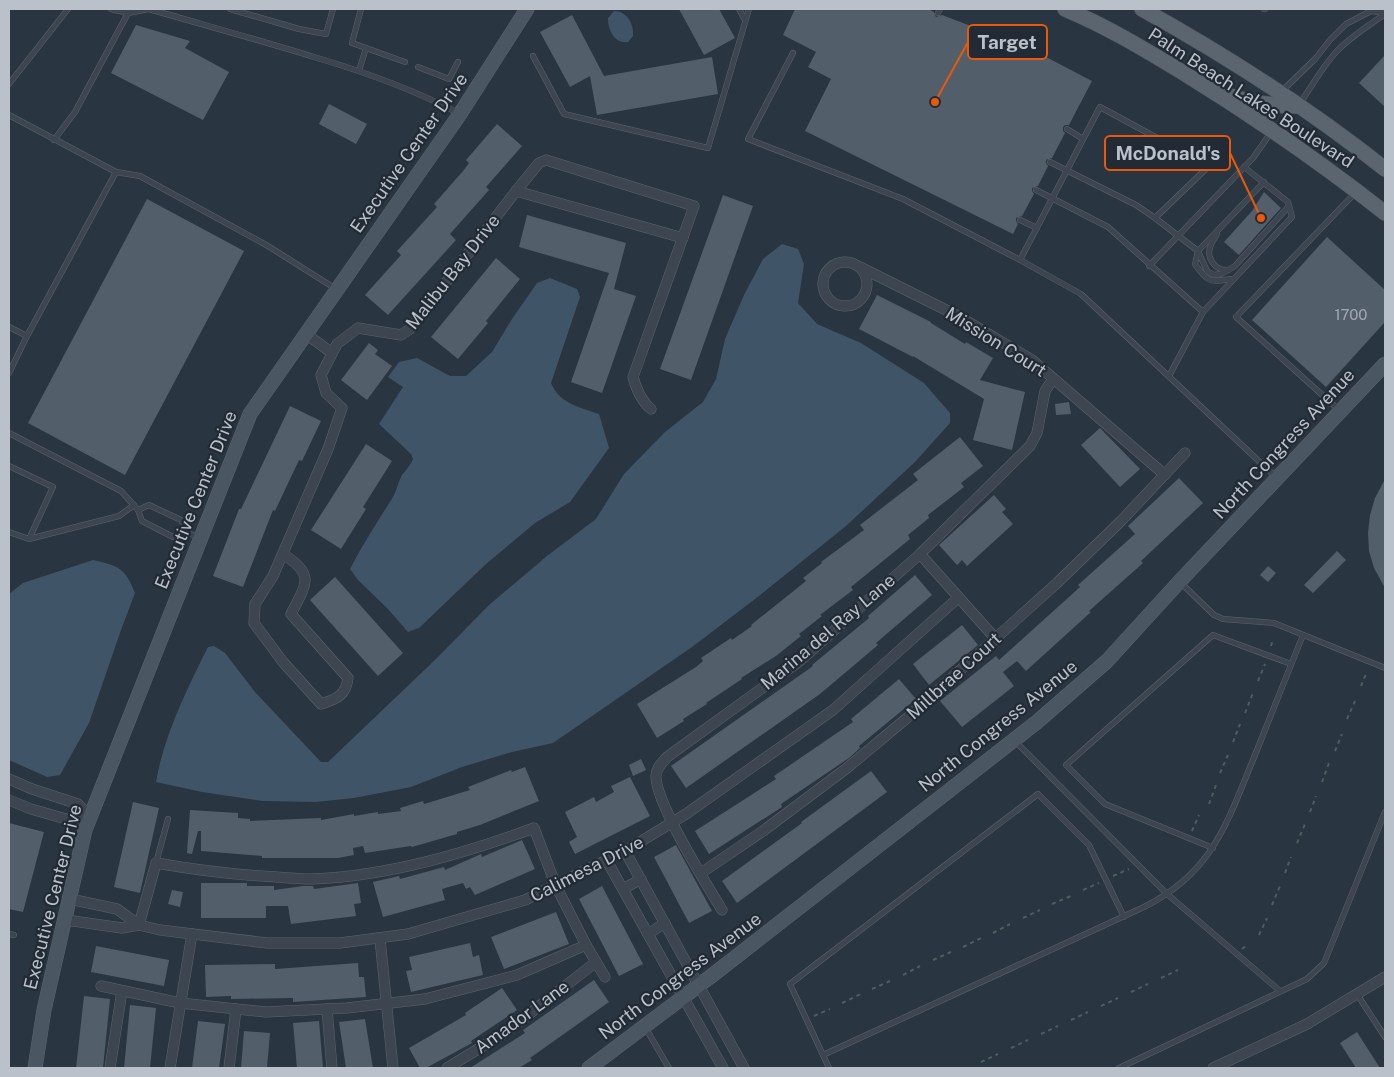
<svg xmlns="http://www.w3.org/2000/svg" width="1394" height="1077" viewBox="0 0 1394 1077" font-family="'Public Sans',sans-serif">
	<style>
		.water { fill: #405468 }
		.building { fill: #525e6a }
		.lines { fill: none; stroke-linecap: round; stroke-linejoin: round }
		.lane-casing { stroke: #5b646d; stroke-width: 6 }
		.street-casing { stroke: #5b646d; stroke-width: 11 }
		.secondary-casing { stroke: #5b646d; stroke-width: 15 }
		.primary-casing { stroke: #4a525c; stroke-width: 16 }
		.path { stroke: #4b5f60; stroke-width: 2; stroke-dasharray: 4 4; stroke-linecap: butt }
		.lane { stroke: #3d4650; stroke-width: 5 }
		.street { stroke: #3d4650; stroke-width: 10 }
		.secondary { stroke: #4b5663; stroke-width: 14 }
		.primary { stroke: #5b6570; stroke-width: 15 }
		.labels { text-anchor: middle; stroke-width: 4.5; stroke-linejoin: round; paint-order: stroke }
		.number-label { font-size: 15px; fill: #a0a8b2 }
		.street-label { font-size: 18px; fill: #bac1ca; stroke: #222b35 }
		.leader { fill: none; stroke: #e8590c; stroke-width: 2 }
		.callout-dot { fill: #e8590c; stroke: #222b35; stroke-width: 2 }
		.callout { fill: #222b35; stroke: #e8590c; stroke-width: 2 }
		.callout-label { font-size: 19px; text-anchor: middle; font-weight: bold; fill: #bac1ca }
	</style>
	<rect width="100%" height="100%" fill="#293540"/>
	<g class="water">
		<path d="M614,11C627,11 634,24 633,36L628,42C614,44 608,30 608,18Z"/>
		<path d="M782,244L798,249L804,264L798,303L817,324L861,343L924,383L950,413V423L915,462L846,526L759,596L692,647L553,743L512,752L462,767L411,787L354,798L316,802L263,801L202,792L156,782C164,735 187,689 208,647L214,646L225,653L255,692L321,762H328L437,658L489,605L547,556L596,519L624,474L665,432L703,402L716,379L725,339L744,295L763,259Z"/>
		<path d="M550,278L577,289L580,297L551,383C559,403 579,407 599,414L609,448L570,502L535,523L486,564L419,628L408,632L387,608L358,580L350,569C363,544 378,521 393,497C397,490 398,482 402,475C406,470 410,466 413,459L411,454L379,424L403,387L388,377L399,362L417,358L450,376H466L492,352L512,319L537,283Z"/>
		<path d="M93,560C118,566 125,567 135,593L121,630L89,723L60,775L47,777L9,760V594L23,583Z"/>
	</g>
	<g class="building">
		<path d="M679,9H719L735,38L704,55Z"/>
		<path d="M795,9H928L934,12L936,17L942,15L971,26L1024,53L1027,47L1092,81L1069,125H1065L1063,127V131L1065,133L1052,158L1046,160V163L1048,166L1038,186L1032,188V191L1034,194L1022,216L1016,218V221L1018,224L1013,234L805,131L831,79L808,67L816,52L783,35Z"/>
		<path d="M572,15L604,76L712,57L718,94L597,115L590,76L570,87L540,32Z"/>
		<path d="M136,25L190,41L185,48L229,72L203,120L111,73Z"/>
		<path d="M1385,55V107L1359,83Z"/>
		<path d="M329,104L367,124L356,144L319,124Z"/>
		<path d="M497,124L522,146L486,187L489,190L450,234L456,240L388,315L365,295L401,255L397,251L437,207L434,204L463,171L469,163L466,160Z"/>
		<path d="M1264,192L1281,208L1239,255L1224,242L1252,211Z"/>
		<path d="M723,195L753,206L691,380L660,369Z"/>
		<path d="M147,199L244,251L125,475L28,423Z"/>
		<path d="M527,215L626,243L614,289L636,296L602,393L571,382L609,273L519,247Z"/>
		<path d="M1327,237L1385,290V322L1326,387L1252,320Z"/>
		<path d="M496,258L520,279L486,321L488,323L458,359L431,337Z"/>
		<path d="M877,295L931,322V323L965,344L966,342L993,358L980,380L1025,392L1012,450L973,440L984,399L913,356V357L859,329Z"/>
		<path d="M369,343L378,350L375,354L392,366L367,400L341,380Z"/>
		<path d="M1069,402L1071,414L1056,415L1055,404Z"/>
		<path d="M290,406L321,421L302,461L299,460L275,511L273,510L243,587L213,576L239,509H241Z"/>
		<path d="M1100,428L1140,469L1120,487L1081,445Z"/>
		<path d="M960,437L983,466L961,483L964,487L928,515L929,518L908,535L910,539L851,587L853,590L820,615L822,616L799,634L801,636L776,656L741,678L742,679L706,703L707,704L683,719L684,721L657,738L637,704L696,667L703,661L701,658L731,638L732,640L752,626L751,625L806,581L803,578L822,563L821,562L864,530L860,525L918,480L913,474Z"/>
		<path d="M366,444L392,461L363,507L366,509L341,549L311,530Z"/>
		<path d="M1179,478L1203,503L1141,561L1143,563L1089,611L1091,612L1026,671L1017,661L1003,672L1014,686L962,727L940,701L996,656L999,660L1080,587L1078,585L1135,534L1128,526Z"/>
		<path d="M1385,479V588L1374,568L1369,551L1368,533L1370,515L1375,498Z"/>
		<path d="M994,495L1006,509L1002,512L1013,524L967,566L962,560L957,565L939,545Z"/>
		<path d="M1337,551L1346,560L1313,593L1304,585Z"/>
		<path d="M1268,566L1276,573L1268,582L1260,575Z"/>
		<path d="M915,575L932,595L876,643L878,645L820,694L686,788L671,766L813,666L812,665L869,618L868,616Z"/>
		<path d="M335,577L403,653L378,676L310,600Z"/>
		<path d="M962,625L978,645L929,685L913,664Z"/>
		<path d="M899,679L916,699L859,746L860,748L849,758L781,804L782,807L709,854L695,831L776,779L774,776L853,722L851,719Z"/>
		<path d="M641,759L646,770L633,776L629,765Z"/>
		<path d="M525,767L539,801L480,825L457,832V834L412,847L411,846L365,853L363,846L353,848L354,855L338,858H262V856L201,851V831H198L192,854L187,853L190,810L238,813V818L250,819V821L321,818V820L354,814V816L378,812V814L401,811L400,808L423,801L424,804L470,790L468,787L511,770L512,772Z"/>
		<path d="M871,771L887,792L737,903L722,881L802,823L801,822Z"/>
		<path d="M630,777L650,816L575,854L569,842L577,837L565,812L594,797L596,802L614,792L611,786Z"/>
		<path d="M133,802L159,808L140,893L114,887Z"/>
		<path d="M9,823L44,832L23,912L9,909Z"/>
		<path d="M522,840L535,869L475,895L470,887L466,889L463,883L442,889L445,900L383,917L373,882L399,876L400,879L444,867L445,870L481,854L482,857Z"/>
		<path d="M676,845L712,911L689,923L654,857Z"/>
		<path d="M201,883H247V886H274V890L303,886H313L314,889L358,883L361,903L354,904L356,916L291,924L288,906H266V918H201Z"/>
		<path d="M602,886L643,964L619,976L579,899Z"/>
		<path d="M172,890L183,892L180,907L168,904Z"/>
		<path d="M556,912L569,944L504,969L491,937Z"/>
		<path d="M470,943L473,957L479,955L483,975L411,992L406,971L412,970L409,957Z"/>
		<path d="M96,946L169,960L164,986L91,972Z"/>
		<path d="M358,963L359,977H364L366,997L293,1002V998L231,999V996L206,997L205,965L275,964V969Z"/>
		<path d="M594,980L609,1002L530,1058L532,1060L519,1068H470L525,1033L523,1030Z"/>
		<path d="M502,988L517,1010L471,1041L472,1043L426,1068H420L409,1048L466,1015L465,1013Z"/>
		<path d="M84,996L110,999L103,1068H76Z"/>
		<path d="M130,1005L156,1008L150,1068H124Z"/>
		<path d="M365,1019L373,1068H346L339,1022Z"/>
		<path d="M198,1021L225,1024L219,1068H192Z"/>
		<path d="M319,1021L323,1068H297L293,1023Z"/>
		<path d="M244,1031L270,1033L267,1068H241Z"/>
		<path d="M1357,1032L1380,1068H1356L1340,1043Z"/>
	</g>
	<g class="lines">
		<g class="lane-casing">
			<g id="lane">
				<path d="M111,9L128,13L149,9C204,25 259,40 314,57C365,72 413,89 460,114"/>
				<path d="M230,9L299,29L326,34L333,9"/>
				<path d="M361,9L352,43L405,62"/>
				<path d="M739,9L745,20"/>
				<path d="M1264,9H1265"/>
				<path d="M938,13L940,9"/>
				<path d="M793,53L748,139L903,199L1020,260"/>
				<path d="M533,56L564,114L708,148L749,9"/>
				<path d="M418,67L449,79L458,62"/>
				<path d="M359,71L366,48"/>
				<path d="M9,84L68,9"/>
				<path d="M1281,92L1315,59L1330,40L1346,24L1371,11L1385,13"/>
				<path d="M1300,103C1313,85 1323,65 1339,49C1352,36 1369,25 1385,14"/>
				<path d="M9,115L116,172L140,176L268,246L336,289"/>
				<path d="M1067,129L1083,139"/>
				<path d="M54,140L75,112L128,13"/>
				<path d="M1050,162L1136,205L1155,218L1198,251L1207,271L1214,275L1221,274L1235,266L1289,206"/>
				<path d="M1036,190L1108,227L1203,312L1169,376"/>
				<path d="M1155,218L1209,166L1100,107L1020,260L1081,294L1277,478"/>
				<path d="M1020,220L1037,228"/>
				<path d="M1217,234C1215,238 1212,241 1211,245C1205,257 1215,271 1228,270"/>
				<path d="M1149,266L1253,158L1272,131"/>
				<path d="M1232,279C1210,282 1208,283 1195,264L1198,251L1264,182"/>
				<path d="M1203,312L1292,217L1288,202L1244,167"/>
				<path d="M9,327L27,336"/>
				<path d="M9,373L27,336L116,172"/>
				<path d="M1340,411L1236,317L1355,193"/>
				<path d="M9,433L121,491L138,510L142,521L173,537L188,533L201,538"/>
				<path d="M9,466L53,487L29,539"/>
				<path d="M138,510L149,505L181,520L188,533"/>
				<path d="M9,532L29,539L119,516L134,505"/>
				<path d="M1181,583L1214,615L1223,619L1274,623L1385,668"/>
				<path d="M1014,740L1167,894L1280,991"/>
				<path d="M1213,848L1105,804L1066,765L1213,635L1291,664"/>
				<path d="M156,863L168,819"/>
				<path d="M9,934L14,935"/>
				<path d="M1357,994L1385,1037"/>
				<path d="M645,1027L669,1068"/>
				<path d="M823,1055L1144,907C1214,872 1227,822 1255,755C1271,715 1287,675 1303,635"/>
				<path d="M829,1068L790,984L1038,794L1089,845L1124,917"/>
				<path d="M1119,1068L1307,979L1324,963L1385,812"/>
			</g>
		</g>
		<g class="street-casing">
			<g id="street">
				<path d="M516,191L683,238"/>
				<circle cx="845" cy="284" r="22"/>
				<path d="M860,267L960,317L1032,360L1165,475"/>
				<path d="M306,334L332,353"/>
				<path d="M283,554C315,575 307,583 291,614L348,678C346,695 337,699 321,704L283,662L254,623L255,604L273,576L328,449L342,408L326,393L321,375L337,344L358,328L401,335L410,329L516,191L539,163L546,160L694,206L633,377C636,388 641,401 651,409"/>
				<path d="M920,554L995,638"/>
				<path d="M9,779L32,789L78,804L90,817L73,821L31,809L9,800"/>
				<path d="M625,851L744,1068"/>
				<path d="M607,861L723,1068"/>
				<path d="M701,873L763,831L847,768L907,718L1057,583L1121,521L1185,453"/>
				<path d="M623,889L641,879"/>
				<path d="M70,899L117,909L139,925"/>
				<path d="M722,910C707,885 655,802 656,776C656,768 662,763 667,757L801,660L920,554L1030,446L1037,433L1045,391L1053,379"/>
				<path d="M66,920L122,928L139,925L160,930L267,943H340L408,934L525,900L625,851L686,814L833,710L958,598"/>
				<path d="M139,925L156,863C196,870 236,875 277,877C289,878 300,879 312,879C388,876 463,854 534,828L556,886L586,945L605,977"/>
				<path d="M648,934L665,923"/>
				<path d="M380,939L393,1068"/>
				<path d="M101,986L180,1003L266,1012L347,1008L425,999L517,975L586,945"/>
				<path d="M327,1009L332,1068"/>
				<path d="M110,1068L122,991"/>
				<path d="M170,1068L192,934"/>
				<path d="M229,1068L236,1009"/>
				<path d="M447,1068L506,1032L596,962"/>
				<path d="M1213,1068L1307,1024L1385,977"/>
			</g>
		</g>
		<g class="secondary-casing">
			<g id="secondary">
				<path d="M35,1068L44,1010L85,830L250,414L460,114L527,9"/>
				<path d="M589,1068L714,974L1037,722L1107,661L1180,581L1385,364"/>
			</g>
		</g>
		<g class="primary-casing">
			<g id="primary">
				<path d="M1065,9C1106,26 1144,49 1182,72C1252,115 1320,162 1385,213"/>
				<path d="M1142,9C1227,56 1309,109 1385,169"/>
				<path d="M1228,95C1251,103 1273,106 1298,106"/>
			</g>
		</g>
		<g class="path">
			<path d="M1271,646L1273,639"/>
			<path d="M1258,681L1265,664"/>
			<path d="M1361,686L1366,674"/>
			<path d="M1245,713L1253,693"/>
			<path d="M1347,719L1355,701"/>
			<path d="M1233,742L1240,724"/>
			<path d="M1335,751L1342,734"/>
			<path d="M1220,773L1228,755"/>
			<path d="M1322,782L1329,763"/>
			<path d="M1209,804L1216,785"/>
			<path d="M1310,812L1316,796"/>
			<path d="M1192,831L1199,815"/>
			<path d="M1297,843L1305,824"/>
			<path d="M1285,873L1291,857"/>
			<path d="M1113,876L1129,869"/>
			<path d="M1083,890L1099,883"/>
			<path d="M1052,904L1071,896"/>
			<path d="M1272,905L1280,886"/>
			<path d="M1023,918L1040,910"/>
			<path d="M993,933L1010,924"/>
			<path d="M1259,935L1267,918"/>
			<path d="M963,947L981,938"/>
			<path d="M1242,949L1248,944"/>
			<path d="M933,960L951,952"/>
			<path d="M903,975L920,966"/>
			<path d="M1161,978L1178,970"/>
			<path d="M872,989L890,981"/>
			<path d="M1131,992L1148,984"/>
			<path d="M842,1003L861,994"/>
			<path d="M1101,1006L1118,998"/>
			<path d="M814,1016L830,1009"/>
			<path d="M1071,1020L1088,1012"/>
			<path d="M1041,1034L1058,1026"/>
			<path d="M1011,1048L1028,1040"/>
			<path d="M981,1062L998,1054"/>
		</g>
		<use href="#lane" class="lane"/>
		<use href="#street" class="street"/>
		<use href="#secondary" class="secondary"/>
		<use href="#primary" class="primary"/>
	</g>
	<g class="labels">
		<g class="number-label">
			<text x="1351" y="320">1700</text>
		</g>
		<g class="street-label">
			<text transform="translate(1251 98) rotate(33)" y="6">Palm Beach Lakes Boulevard</text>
			<text transform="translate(409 153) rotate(-55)" y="6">Executive Center Drive</text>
			<text transform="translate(453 272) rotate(-52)" y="6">Malibu Bay Drive</text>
			<text transform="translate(996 342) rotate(32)" y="6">Mission Court</text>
			<text transform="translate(1284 444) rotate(-47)" y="6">North Congress Avenue</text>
			<text transform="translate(196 500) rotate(-68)" y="6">Executive Center Drive</text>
			<text transform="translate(828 632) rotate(-40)" y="6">Marina del Ray Lane</text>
			<text transform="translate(954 676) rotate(-42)" y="6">Millbrae Court</text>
			<text transform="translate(998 726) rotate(-39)" y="6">North Congress Avenue</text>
			<text transform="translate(587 869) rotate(-27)" y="6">Calimesa Drive</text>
			<text transform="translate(53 897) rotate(-76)" y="6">Executive Center Drive</text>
			<text transform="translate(680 976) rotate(-37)" y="6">North Congress Avenue</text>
			<text transform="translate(522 1017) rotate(-36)" y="6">Amador Lane</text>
		</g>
	</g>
	<path class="leader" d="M935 102L968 42M1261 218L1230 153"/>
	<g class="callout-dot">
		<circle cx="935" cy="102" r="5"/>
		<circle cx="1261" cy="218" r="5"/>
	</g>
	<g class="callout">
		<rect x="968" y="25" width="79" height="34" rx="5"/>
		<rect x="1105" y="136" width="125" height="34" rx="5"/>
	</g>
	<g class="callout-label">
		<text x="1007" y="49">Target</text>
		<text x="1168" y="160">McDonald's</text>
	</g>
	<rect width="1394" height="1077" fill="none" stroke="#bac1ca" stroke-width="20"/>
</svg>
